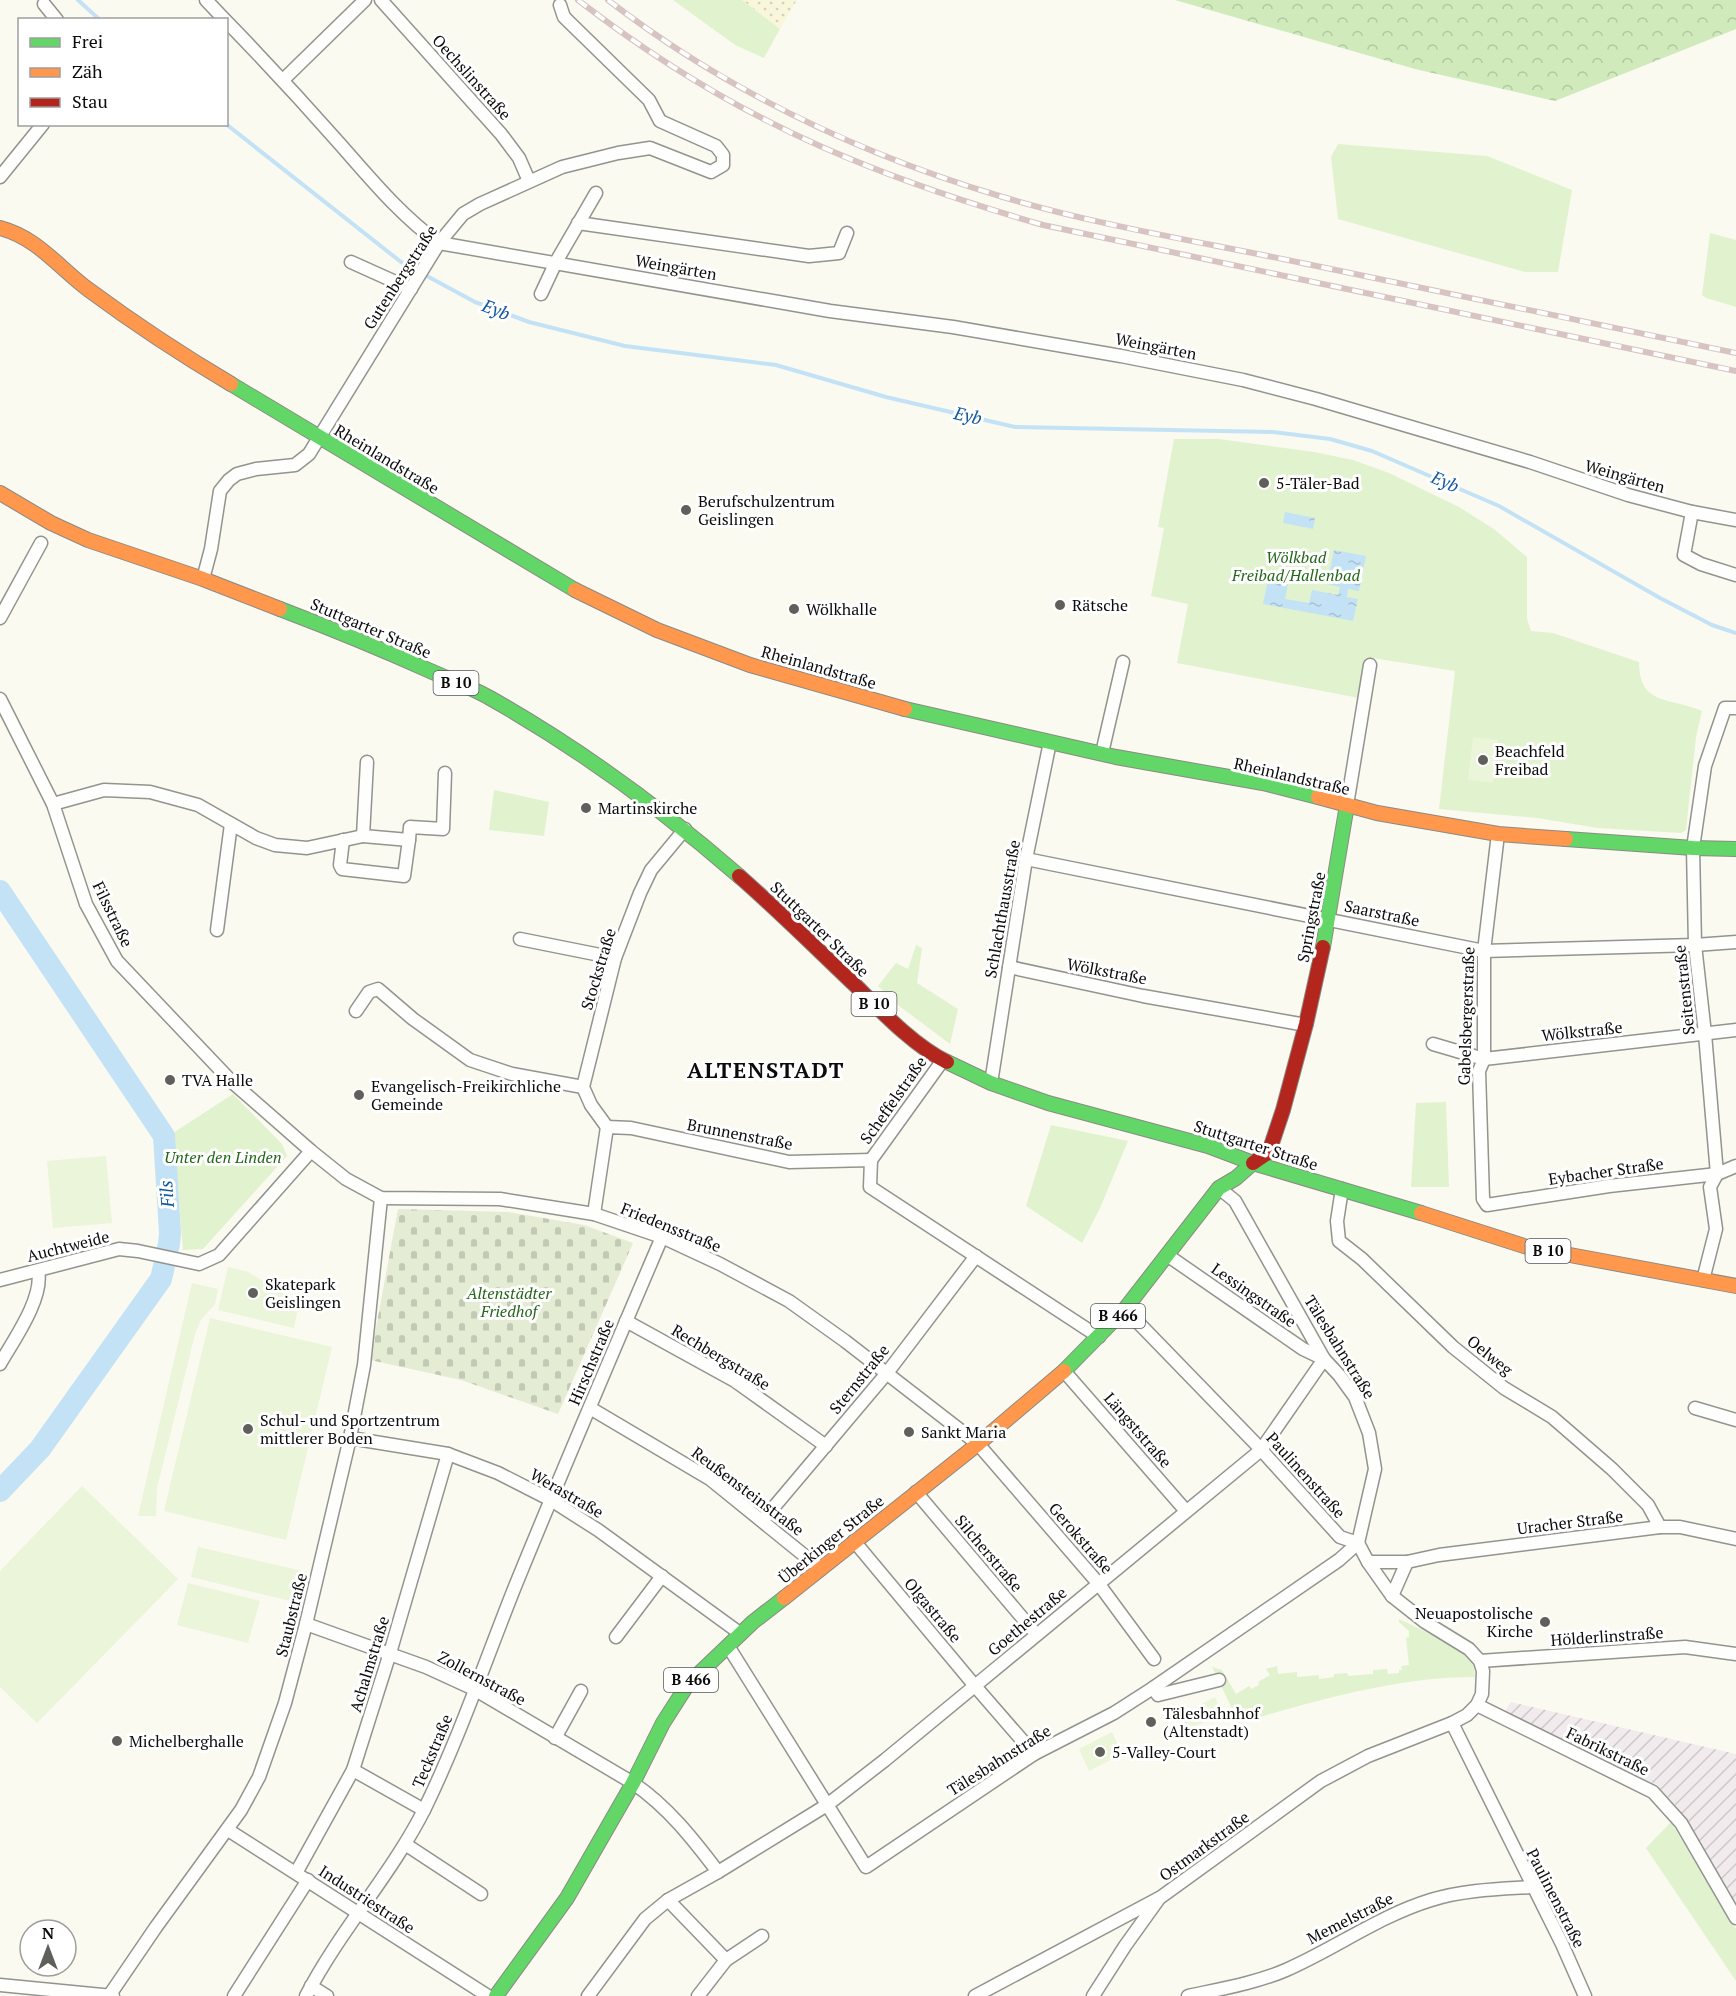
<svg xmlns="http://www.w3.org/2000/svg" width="1736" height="1996" viewBox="0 0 1736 1996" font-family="'PT Serif',serif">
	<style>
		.industrial { fill: url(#industrial-furrows) }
		.farmland { fill: url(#farmland-dots) }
		.green { fill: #e1f2ce }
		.forest { fill: url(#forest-crowns) }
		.cemetery { fill: url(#cemetery-stones) }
		.pitch { fill: #ebf5d9 }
		.water { fill: url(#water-ripples) }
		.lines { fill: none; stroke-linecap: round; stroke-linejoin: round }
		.stream { stroke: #c4e2f6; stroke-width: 4 }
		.river { stroke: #c4e2f6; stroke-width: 22 }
		.street-casing { stroke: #93938f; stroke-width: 15 }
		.fast-casing { stroke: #8a8a85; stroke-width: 16 }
		.slow-casing { stroke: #8a8a85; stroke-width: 16 }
		.jam-casing { stroke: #8a8a85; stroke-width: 16 }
		.street { stroke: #fefefd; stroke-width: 12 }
		.fast { stroke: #63d668; stroke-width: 14 }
		.slow { stroke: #ff974d; stroke-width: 14 }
		.jam { stroke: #b3261e; stroke-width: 14 }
		.rail-casing { stroke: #d7c4c2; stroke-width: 6 }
		.rail { stroke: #fff; stroke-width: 4; stroke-dasharray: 11; stroke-linecap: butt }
		.poi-dot { fill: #5f5f5c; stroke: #fff; stroke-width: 2 }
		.labels { text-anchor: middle; stroke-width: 6; stroke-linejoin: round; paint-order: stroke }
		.shield { fill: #fff; stroke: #555; stroke-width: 1.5 }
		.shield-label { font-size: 15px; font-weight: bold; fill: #0c0c0c }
		.street-label { font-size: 16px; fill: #0c0c0c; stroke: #fff }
		.poi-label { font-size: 16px; fill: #0c0c0c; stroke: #fff; text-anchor: start }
		.park-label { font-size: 16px; font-style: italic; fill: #24661a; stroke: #fff }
		.water-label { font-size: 18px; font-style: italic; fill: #1158a2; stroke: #fff }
		.district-label { font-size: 22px; font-weight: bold; letter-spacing: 1.5px; fill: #0c0c0c; stroke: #fff }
	</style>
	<defs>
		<pattern id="industrial-furrows" width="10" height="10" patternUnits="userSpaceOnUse" patternTransform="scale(1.5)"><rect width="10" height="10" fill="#f2ebed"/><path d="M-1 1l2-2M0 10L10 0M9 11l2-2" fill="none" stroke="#cec8ca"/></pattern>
		<pattern id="farmland-dots" width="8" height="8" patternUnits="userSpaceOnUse" patternTransform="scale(1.5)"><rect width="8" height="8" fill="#f8f7db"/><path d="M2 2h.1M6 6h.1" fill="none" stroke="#d3d3bb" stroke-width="1.8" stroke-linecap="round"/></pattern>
		<pattern id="forest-crowns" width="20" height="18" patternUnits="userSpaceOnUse" patternTransform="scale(1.5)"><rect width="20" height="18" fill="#d0eabc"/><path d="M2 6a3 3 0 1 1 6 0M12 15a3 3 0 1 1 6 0" fill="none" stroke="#b1c8a0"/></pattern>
		<pattern id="cemetery-stones" width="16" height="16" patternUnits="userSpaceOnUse" patternTransform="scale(1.5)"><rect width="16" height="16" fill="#e4ecd3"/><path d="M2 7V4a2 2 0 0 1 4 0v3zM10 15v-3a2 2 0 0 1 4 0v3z" fill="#c2c9b4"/></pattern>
		<pattern id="water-ripples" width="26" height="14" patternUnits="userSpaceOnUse" patternTransform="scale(1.5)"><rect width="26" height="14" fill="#c4e2f6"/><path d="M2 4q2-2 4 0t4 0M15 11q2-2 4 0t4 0" fill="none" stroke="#a7c1d2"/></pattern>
	</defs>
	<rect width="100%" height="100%" fill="#fafaf0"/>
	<path class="industrial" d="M1511,1702L1736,1754V1905L1676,1806L1657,1785L1503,1714Z"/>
	<path class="farmland" d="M742,0H797L780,29Z"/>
	<g class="green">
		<path d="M673,0H742L780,29L764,58L735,45Z"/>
		<path d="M1338,144L1487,156L1572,190L1558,272H1525L1338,219L1331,157Z"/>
		<path d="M1710,233L1736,240V307L1706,298L1702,295Z"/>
		<path d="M1174,439H1219L1314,452L1353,460L1389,473L1459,507L1494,529L1527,557V619L1531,631L1553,633L1639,662C1639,707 1672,697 1702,711L1696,737L1686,830L1681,833L1598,828L1537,818L1439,809L1455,671L1366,657L1359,698L1177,663L1188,604L1151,596L1164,528L1158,527Z"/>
		<path d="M494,790L549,802L544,836L489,830Z"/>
		<path d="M916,945L922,948L917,983L958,1009L950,1044L898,1005L878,986L896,963L908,969Z"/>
		<path d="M233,1094L282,1144L287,1156L203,1249L183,1250L173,1133Z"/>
		<path d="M1446,1102L1449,1187H1411L1416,1103Z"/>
		<path d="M1051,1125L1128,1141L1100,1208L1082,1243L1026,1206Z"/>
		<path d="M1399,1619C1414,1626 1459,1647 1469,1659C1474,1664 1474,1670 1475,1677C1394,1677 1316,1701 1239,1723L1212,1667L1222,1670L1236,1694L1249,1686L1251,1689L1259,1685L1258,1682L1270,1675L1266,1669L1277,1666L1278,1674L1297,1672V1677L1319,1675V1679L1334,1677V1674L1347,1673L1348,1676L1373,1674V1670L1387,1669L1388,1674L1399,1673V1670H1402L1401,1666L1409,1665L1406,1638L1409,1637V1631L1399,1622Z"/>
		<path d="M1671,1822L1736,1929V1981L1646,1848Z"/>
	</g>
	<path class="forest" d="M1175,0H1736V29L1555,101L1415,69Z"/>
	<path class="cemetery" d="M398,1209L508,1212L584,1225L633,1243L558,1414L461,1380L370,1360Z"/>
	<g class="pitch">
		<path d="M1473,737L1498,740L1493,783L1468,780Z"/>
		<path d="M106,1156L112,1223L53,1228L47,1161Z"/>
		<path d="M228,1267L248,1272L299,1303L294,1328L218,1310Z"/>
		<path d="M192,1283L218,1289L215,1304L201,1320L195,1334L157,1488L156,1516H138Z"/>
		<path d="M210,1318L332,1347L286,1540L164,1511Z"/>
		<path d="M82,1486L178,1579L37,1723L0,1687V1571Z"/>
		<path d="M198,1547L307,1572L299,1603L191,1577Z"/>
		<path d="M188,1583L260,1601L248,1643L177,1625Z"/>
		<path d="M1215,1697L1222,1715L1185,1730L1181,1719L1197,1712L1196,1707Z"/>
		<path d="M1112,1732L1122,1754L1089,1771L1079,1749Z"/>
	</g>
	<g class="water">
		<path d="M1285,512L1315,518L1313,529L1283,523Z"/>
		<path d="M1334,550L1366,556L1359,591L1348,589L1347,597L1358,599L1353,621L1263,604L1268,580L1288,584L1285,599L1309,603L1312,590L1338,595L1340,587L1327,584Z"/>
	</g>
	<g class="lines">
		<g class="stream">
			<path d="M78,0L100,20"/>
			<path d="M226,124L401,262L475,302L529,322L625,346L776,365L886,397L1015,427L1273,432L1330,439L1372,451L1499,506L1660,598L1712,625L1736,633"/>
		</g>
		<path class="river" d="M0,891L164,1136L170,1233L169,1244L161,1279L40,1449L0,1491"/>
		<g class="street-casing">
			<g id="street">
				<path d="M206,0L225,20"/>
				<path d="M381,0L501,134L519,158L529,181"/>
				<path d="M44,4L57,20"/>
				<path d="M226,21C265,61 302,101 339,143C370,178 401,216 439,243L830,311L953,327L1121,356L1243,380L1316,399L1530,462L1628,495L1692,512L1736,520"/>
				<path d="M283,80L365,0"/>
				<path d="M0,177L43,124"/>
				<path d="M578,223L809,256L839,253L847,233"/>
				<path d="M351,262L411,289"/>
				<path d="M541,294L556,262L596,193"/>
				<path d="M1692,512L1684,555L1701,564L1736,575"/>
				<path d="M203,579L211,549L220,491L229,480L237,474L256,469L295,465L309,454L439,243L463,214L480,204L562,167L618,153L650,148L711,172L723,165V155L716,146L660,121L649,100L564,17L560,5"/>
				<path d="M0,618L41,543"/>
				<path d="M0,699L53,804L86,904L117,961L231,1081L311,1151L346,1179L381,1198L500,1199L594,1214L662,1237L720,1264L789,1301L845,1341L978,1444L1098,1583L1154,1659"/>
				<path d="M1102,753L1123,662"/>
				<path d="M53,804L104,790L150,792L198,805L256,838L275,845L307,848L363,836L367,762"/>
				<path d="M1347,805L1370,665"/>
				<path d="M1498,834L1484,951V1059L1479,1071L1483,1199L1487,1205L1609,1186L1717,1174L1736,1166"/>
				<path d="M363,836L409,840L410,827L443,829L445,773"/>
				<path d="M343,840L340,865L342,869L404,876L409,840"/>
				<path d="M1026,859L1484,951L1695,945L1736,942"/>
				<path d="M217,930L231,824"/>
				<path d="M520,939L615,958"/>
				<path d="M1009,967L1143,996L1306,1025"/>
				<path d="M356,1011L369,992L378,989L413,1019L470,1060L512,1074L583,1087"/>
				<path d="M1433,1044L1484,1059L1736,1030"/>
				<path d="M991,1083L1026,859L1050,742"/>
				<path d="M607,1127L591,1105L583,1087L615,958L640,893L651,870L685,829"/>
				<path d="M871,1160L943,1060"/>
				<path d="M1342,1189L1337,1221L1339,1241L1362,1259L1453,1347L1504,1388L1552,1417L1612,1469L1648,1505L1660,1527"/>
				<path d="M594,1214L607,1127L631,1128L789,1162L871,1160L870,1187L1099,1337"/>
				<path d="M1167,1255L1303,1349L1324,1359"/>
				<path d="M0,1280L119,1249L138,1251L199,1264L219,1255L311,1151"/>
				<path d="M1703,1280L1716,1229L1710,1187L1717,1174L1705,1034L1695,945L1693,848L1705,766L1725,708H1736"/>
				<path d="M626,1321L735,1381L826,1446"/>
				<path d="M0,1364C13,1341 44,1298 38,1271"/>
				<path d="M1064,1371L1186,1511"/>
				<path d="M590,1408L710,1479L821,1569"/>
				<path d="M1695,1408L1736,1420"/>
				<path d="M350,1438L448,1454L498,1473L551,1500L598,1530L741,1634"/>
				<path d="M916,1492L1036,1634"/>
				<path d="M763,1520L887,1373L976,1256"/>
				<path d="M854,1541L975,1686L1034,1754"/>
				<path d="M1368,1562H1407L1439,1555L1660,1527H1680L1736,1539"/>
				<path d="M1392,1596L1407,1562"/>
				<path d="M306,1624L426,1667L474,1689L633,1783C668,1807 693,1839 718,1872"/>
				<path d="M616,1637L662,1576"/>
				<path d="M728,1646L866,1867L1034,1754L1114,1713L1153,1688L1339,1560L1358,1543L1375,1469L1369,1433L1355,1397L1339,1375L1324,1359L1235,1201L1219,1188"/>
				<path d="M1480,1661L1685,1647L1736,1654"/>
				<path d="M1153,1688L1158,1695L1219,1680"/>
				<path d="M1477,1705L1653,1792L1681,1823L1736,1918"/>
				<path d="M1452,1723L1562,1944L1585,1996"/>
				<path d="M555,1738L581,1691"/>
				<path d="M353,1770L424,1810"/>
				<path d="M228,1830C315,1885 401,1941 488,1996"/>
				<path d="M405,1844L481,1894"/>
				<path d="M296,1873L353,1770L390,1653L448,1454"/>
				<path d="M668,1900L726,1960"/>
				<path d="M0,1985L113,1996"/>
				<path d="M311,1986L327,1996"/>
				<path d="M109,1996L156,1927L241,1810L259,1777L285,1703L306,1624L350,1438L364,1365L381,1198"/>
				<path d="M234,1996L308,1880"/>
				<path d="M306,1996C340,1930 392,1874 425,1808C459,1738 485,1662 514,1589C562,1471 612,1354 662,1237"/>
				<path d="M588,1996L645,1919L668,1900L718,1872L827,1805L885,1760L1261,1450L1324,1359"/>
				<path d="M698,1996L726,1960L762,1936"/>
				<path d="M975,1996L1161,1897L1321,1781L1368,1756L1452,1723L1467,1715L1477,1705L1482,1694L1483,1671L1480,1661L1469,1649L1425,1622L1392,1596L1368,1562L1358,1543L1340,1537L1255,1443L1125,1309"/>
				<path d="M1093,1996L1125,1946L1158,1900"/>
				<path d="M1188,1996C1220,1989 1256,1983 1286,1970C1336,1948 1379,1916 1431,1900C1463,1890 1498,1889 1531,1887"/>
			</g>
		</g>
		<g class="fast-casing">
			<g id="fast">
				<path d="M231,384L575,590"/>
				<path d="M280,609C330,628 379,648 428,670C448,679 471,687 490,698C580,749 662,809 739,876"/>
				<path d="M905,709L1116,757L1263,783L1318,797"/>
				<path d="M1566,839L1693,848L1736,849"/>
				<path d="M1323,947L1347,805"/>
				<path d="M947,1062L991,1083L1048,1103L1208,1146L1253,1163L1421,1213"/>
				<path d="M1064,1371L1125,1309L1219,1188L1236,1178L1253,1163"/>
				<path d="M496,1996L567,1898L633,1783L663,1723L688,1684L753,1622L784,1598"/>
			</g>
		</g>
		<g class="slow-casing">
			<g id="slow">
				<path d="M0,228C38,238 59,268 89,290C135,324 182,355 231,384"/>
				<path d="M0,493L51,523L88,540L203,579L280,609"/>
				<path d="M575,590L657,630L750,665L905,709"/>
				<path d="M1318,797L1377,813L1498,834L1566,839"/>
				<path d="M1421,1213L1527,1247L1736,1286"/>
				<path d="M784,1598L978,1444L1064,1371"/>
			</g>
		</g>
		<g class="jam-casing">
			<g id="jam">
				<path d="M739,876C779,911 817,949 856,986C882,1012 914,1046 947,1062"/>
				<path d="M1253,1163L1269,1152L1283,1110L1306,1024L1323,947"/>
			</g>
		</g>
		<use href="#street" class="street"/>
		<use href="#fast" class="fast"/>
		<use href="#slow" class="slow"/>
		<use href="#jam" class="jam"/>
		<g class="rail-casing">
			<g id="rail">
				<path d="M578,0C652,57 734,108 820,146C892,178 967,203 1043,225L1736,371"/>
				<path d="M608,0C725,90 862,155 1003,197C1100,226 1202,242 1302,263C1446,293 1591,323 1736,353"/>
			</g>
		</g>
		<use href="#rail" class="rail"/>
	</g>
	<g class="poi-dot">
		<circle cx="1264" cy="483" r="6"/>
		<circle cx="686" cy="510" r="6"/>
		<circle cx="1060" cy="605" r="6"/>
		<circle cx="794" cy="609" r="6"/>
		<circle cx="1483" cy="760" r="6"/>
		<circle cx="586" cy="808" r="6"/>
		<circle cx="170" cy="1080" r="6"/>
		<circle cx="359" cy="1095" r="6"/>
		<circle cx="253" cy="1293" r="6"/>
		<circle cx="248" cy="1429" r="6"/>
		<circle cx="909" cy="1432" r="6"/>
		<circle cx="1545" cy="1622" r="6"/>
		<circle cx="1151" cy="1722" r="6"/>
		<circle cx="117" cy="1741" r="6"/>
		<circle cx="1100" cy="1752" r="6"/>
	</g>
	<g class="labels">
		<g class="shield">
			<rect x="433.5" y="671" width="45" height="24" rx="4.5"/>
			<rect x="851.5" y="992" width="45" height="24" rx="4.5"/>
			<rect x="1525.5" y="1239" width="45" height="24" rx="4.5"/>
			<rect x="1091" y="1304" width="54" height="24" rx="4.5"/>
			<rect x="664" y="1668" width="54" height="24" rx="4.5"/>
		</g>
		<g class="shield-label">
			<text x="456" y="688">B 10</text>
			<text x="874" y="1009">B 10</text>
			<text x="1548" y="1256">B 10</text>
			<text x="1118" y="1321">B 466</text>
			<text x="691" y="1685">B 466</text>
		</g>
		<g class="street-label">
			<text transform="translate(472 77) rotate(48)" y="6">Oechslinstraße</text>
			<text transform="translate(676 267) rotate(10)" y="6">Weingärten</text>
			<text transform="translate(400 277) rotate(-57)" y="6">Gutenbergstraße</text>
			<text transform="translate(1156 346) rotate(11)" y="6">Weingärten</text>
			<text transform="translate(387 459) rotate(31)" y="6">Rheinlandstraße</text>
			<text transform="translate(1625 476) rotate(16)" y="6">Weingärten</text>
			<text transform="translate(371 628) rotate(23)" y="6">Stuttgarter Straße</text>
			<text transform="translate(819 667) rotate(16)" y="6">Rheinlandstraße</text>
			<text transform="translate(1292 776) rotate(13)" y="6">Rheinlandstraße</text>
			<text transform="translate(1002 909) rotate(-80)" y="6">Schlachthausstraße</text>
			<text transform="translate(1382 913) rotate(12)" y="6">Saarstraße</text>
			<text transform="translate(113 914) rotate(64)" y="6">Filsstraße</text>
			<text transform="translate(1311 917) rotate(-79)" y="6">Springstraße</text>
			<text transform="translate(820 929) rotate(44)" y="6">Stuttgarter Straße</text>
			<text transform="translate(598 969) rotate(-73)" y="6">Stockstraße</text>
			<text transform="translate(1107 971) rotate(11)" y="6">Wölkstraße</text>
			<text transform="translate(1684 990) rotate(-96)" y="6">Seitenstraße</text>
			<text transform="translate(1466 1016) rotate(-88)" y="6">Gabelsbergerstraße</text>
			<text transform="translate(1582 1031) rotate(-6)" y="6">Wölkstraße</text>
			<text transform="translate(893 1100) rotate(-55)" y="6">Scheffelstraße</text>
			<text transform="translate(740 1134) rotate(11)" y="6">Brunnenstraße</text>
			<text transform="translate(1256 1145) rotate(18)" y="6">Stuttgarter Straße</text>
			<text transform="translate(1606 1171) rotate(-8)" y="6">Eybacher Straße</text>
			<text transform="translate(671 1227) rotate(22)" y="6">Friedensstraße</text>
			<text transform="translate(68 1246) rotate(-14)" y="6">Auchtweide</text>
			<text transform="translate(1254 1295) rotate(35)" y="6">Lessingstraße</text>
			<text transform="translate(1340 1347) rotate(58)" y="6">Tälesbahnstraße</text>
			<text transform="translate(1490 1355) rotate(39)" y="6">Oelweg</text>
			<text transform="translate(721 1357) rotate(31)" y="6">Rechbergstraße</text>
			<text transform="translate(591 1362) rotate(-67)" y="6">Hirschstraße</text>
			<text transform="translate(859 1379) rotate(-51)" y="6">Sternstraße</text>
			<text transform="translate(1138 1430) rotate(49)" y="6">Längststraße</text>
			<text transform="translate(1306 1475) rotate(48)" y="6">Paulinenstraße</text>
			<text transform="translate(748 1491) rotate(37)" y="6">Reußensteinstraße</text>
			<text transform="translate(567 1493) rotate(30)" y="6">Werastraße</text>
			<text transform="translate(1570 1522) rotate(-7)" y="6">Uracher Straße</text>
			<text transform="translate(1081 1538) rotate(49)" y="6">Gerokstraße</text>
			<text transform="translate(831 1539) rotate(-39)" y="6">Überkinger Straße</text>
			<text transform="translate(989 1553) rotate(50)" y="6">Silcherstraße</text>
			<text transform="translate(933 1610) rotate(50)" y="6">Olgastraße</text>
			<text transform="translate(291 1615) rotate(-76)" y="6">Staubstraße</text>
			<text transform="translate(1027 1621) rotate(-40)" y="6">Goethestraße</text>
			<text transform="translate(1607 1636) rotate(-4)" y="6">Hölderlinstraße</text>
			<text transform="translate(369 1664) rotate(-73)" y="6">Achalmstraße</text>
			<text transform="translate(482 1678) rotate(28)" y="6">Zollernstraße</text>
			<text transform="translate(432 1751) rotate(-67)" y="6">Teckstraße</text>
			<text transform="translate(1608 1751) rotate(26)" y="6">Fabrikstraße</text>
			<text transform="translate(999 1760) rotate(-32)" y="6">Tälesbahnstraße</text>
			<text transform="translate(1204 1846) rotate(-36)" y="6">Ostmarkstraße</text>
			<text transform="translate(1556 1898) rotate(63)" y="6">Paulinenstraße</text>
			<text transform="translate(367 1899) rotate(33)" y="6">Industriestraße</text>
			<text transform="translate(1350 1918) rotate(-27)" y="6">Memelstraße</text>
		</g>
		<g class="poi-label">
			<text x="1276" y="489">5-Täler-Bad</text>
			<text x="698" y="507">Berufschulzentrum<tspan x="698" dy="18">Geislingen</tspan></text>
			<text x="1072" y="611">Rätsche</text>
			<text x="806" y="615">Wölkhalle</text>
			<text x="1495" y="757">Beachfeld<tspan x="1495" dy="18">Freibad</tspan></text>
			<text x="598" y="814">Martinskirche</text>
			<text x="182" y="1086">TVA Halle</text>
			<text x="371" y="1092">Evangelisch-Freikirchliche<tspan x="371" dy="18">Gemeinde</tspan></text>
			<text x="265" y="1290">Skatepark<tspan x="265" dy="18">Geislingen</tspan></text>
			<text x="260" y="1426">Schul- und Sportzentrum<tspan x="260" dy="18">mittlerer Boden</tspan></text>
			<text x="921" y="1438">Sankt Maria</text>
			<text x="1533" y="1619" text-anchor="end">Neuapostolische<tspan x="1533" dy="18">Kirche</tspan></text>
			<text x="1163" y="1719">Tälesbahnhof<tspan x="1163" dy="18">(Altenstadt)</tspan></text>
			<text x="129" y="1747">Michelberghalle</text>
			<text x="1112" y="1758">5-Valley-Court</text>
		</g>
		<g class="park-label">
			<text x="1296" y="563">Wölkbad<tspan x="1296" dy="18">Freibad/Hallenbad</tspan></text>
			<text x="223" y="1163">Unter den Linden</text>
			<text x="509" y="1299">Altenstädter<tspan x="509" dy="18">Friedhof</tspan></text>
		</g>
		<g class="water-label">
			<text transform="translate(496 310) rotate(21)" y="6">Eyb</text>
			<text transform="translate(968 416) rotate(13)" y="6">Eyb</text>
			<text transform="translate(1445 482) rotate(23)" y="6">Eyb</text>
			<text transform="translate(167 1194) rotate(-94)" y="6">Fils</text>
		</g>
		<g class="district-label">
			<text x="766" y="1078">ALTENSTADT</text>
		</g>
	</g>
	<rect x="18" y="18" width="210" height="108" fill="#ffffff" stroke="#9e9e9e" stroke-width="1.5"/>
	<rect x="30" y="38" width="30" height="9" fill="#63d668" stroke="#9e9e9e" stroke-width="1.5"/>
	<text x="72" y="48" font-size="18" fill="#0c0c0c">Frei</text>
	<rect x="30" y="68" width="30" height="9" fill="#ff974d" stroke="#9e9e9e" stroke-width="1.5"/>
	<text x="72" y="78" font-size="18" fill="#0c0c0c">Zäh</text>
	<rect x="30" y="98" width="30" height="9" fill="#b3261e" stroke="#9e9e9e" stroke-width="1.5"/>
	<text x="72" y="108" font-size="18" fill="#0c0c0c">Stau</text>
	<g transform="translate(48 1948)"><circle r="28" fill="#ffffff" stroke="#9e9e9e" stroke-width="1.5"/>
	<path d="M0-4.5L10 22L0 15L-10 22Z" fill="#5f5f5c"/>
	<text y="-9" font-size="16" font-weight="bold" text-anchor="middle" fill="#0c0c0c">N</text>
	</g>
</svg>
